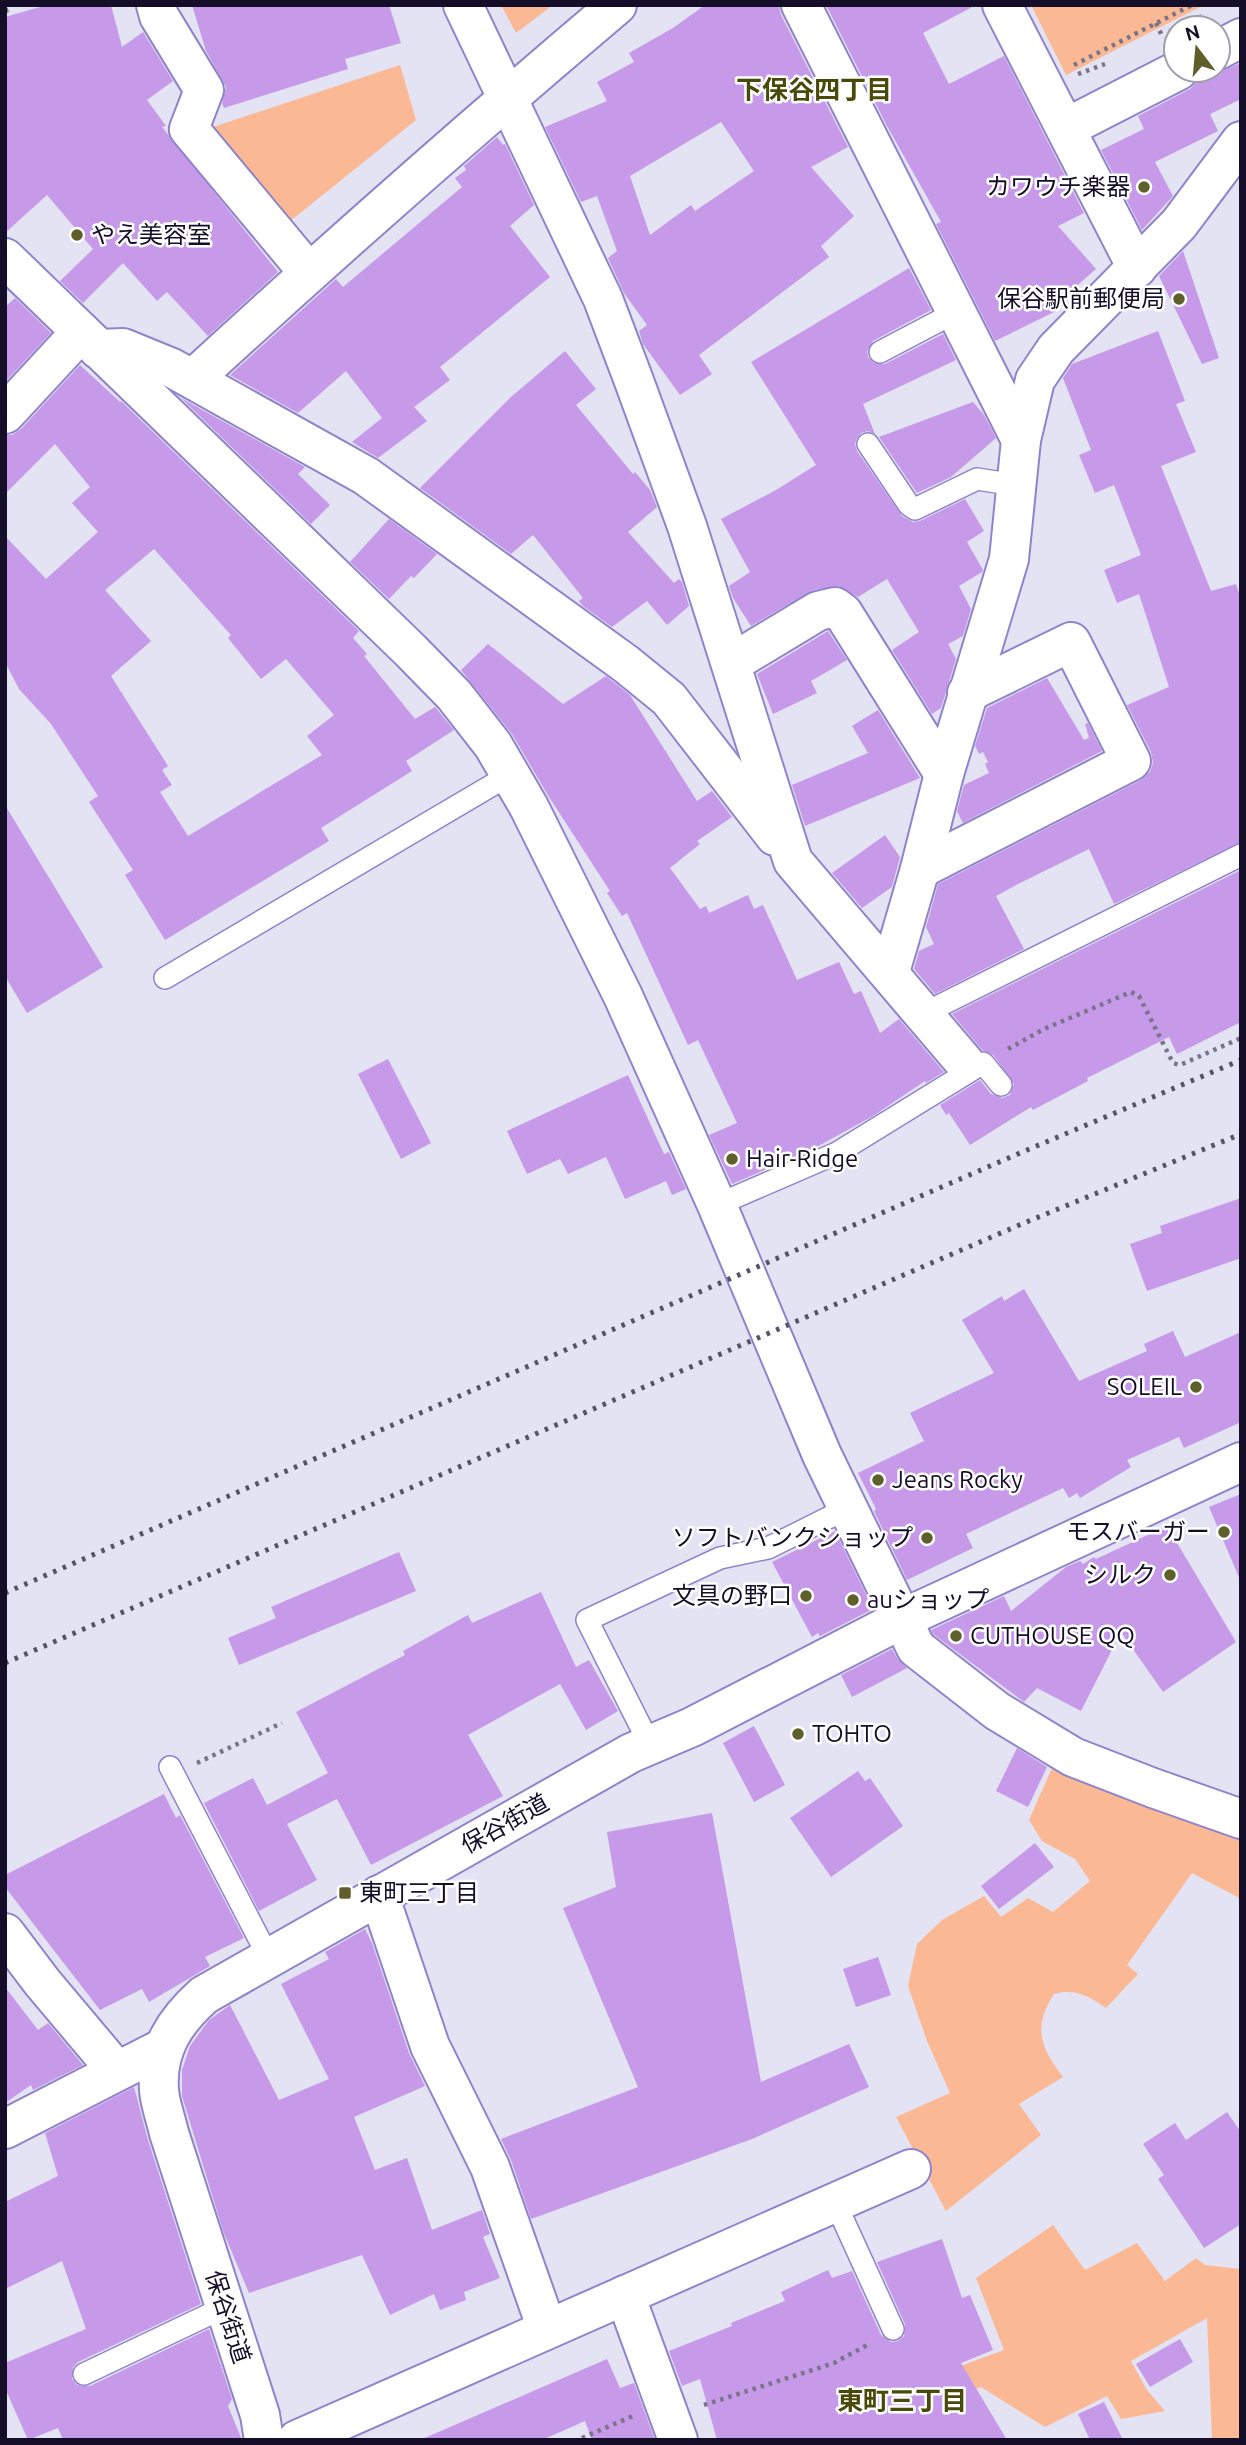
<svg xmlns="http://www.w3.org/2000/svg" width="1246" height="2445" viewBox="0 0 1246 2445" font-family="Ubuntu,'Noto Sans JP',sans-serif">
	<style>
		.green { fill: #fbb894 }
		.building { fill: #c699e9; fill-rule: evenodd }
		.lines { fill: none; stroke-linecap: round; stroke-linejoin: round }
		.lane-casing { stroke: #8f84cc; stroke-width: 24 }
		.street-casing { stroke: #8f84cc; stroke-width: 42 }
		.secondary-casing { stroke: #8f84cc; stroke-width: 42 }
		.path { stroke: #78748a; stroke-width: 4.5; stroke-dasharray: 3.5 5; stroke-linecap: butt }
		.lane { stroke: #fff; stroke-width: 21 }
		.street { stroke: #fff; stroke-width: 38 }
		.secondary { stroke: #fff; stroke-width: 38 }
		.rail { stroke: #57526a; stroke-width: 5; stroke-dasharray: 3.5 7; stroke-linecap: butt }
		.poi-dot { fill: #5f5f2c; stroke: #fff; stroke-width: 2.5 }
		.labels { text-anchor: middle; stroke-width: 5; stroke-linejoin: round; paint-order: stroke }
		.poi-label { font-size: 24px; fill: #140e29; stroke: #fff; text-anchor: end }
		.street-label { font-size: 24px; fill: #140e29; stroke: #fff }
		.neighbourhood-label { font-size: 26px; font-weight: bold; fill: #494909; stroke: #fff }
	</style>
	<rect width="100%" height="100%" fill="#e4e3f3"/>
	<g class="green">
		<path d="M501,5H553L516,33Z"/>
		<path d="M1031,5H1204L1066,75Z"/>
		<path d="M400,65L416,120L289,222L216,138L213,127Z"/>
		<path d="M1056,1759L1241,1826V1899L1192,1873L1127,1965L1138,1974L1106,2008C1089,1996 1075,1988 1054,1994C1032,2028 1041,2048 1063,2077L1019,2104L1041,2135L946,2211L896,2117L950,2093L927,2041L908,1986L917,1944L942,1920L984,1896L1001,1917L1028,1898L1053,1912L1090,1881L1075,1859L1042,1841L1029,1820Z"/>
		<path d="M1053,2225L1085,2270L1137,2243L1165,2281L1196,2258L1205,2265L1241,2269V2440H1212L1207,2318L1131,2361L1147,2390L1165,2411L1121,2419L1107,2396L1045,2427L981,2387L941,2400L933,2376L1004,2350L976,2278Z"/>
	</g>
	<g class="building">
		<path d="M47,5H111L122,47L143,32L173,81L147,100L166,126L162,127L278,272L208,336L167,292L157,301L123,263L83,303L60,281L93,249L47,195L5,233V17Z"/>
		<path d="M192,5H389L401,43L345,59L348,69L224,108L222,103L226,87L206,51Z"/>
		<path d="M705,5H779L781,15L848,147L811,167L854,216L821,246L829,257L699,355L712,374L680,395L643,344L639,331L647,325L624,293L608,258L617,251L597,196L581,202L545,127L607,101L597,82L634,62L629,53L673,28ZM721,122L754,171L695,211L691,205L650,235L630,176Z"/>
		<path d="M826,5H976L923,33L949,84L1004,56L1084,213L1058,226L1096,269L1057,303L1060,309L995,341L936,224L941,222L887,126Z"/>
		<path d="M1201,14L1208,28H1176V45L1168,29Z"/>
		<path d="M1241,63V99L1210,114L1218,131L1155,162L1173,196L1142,230L1101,150L1144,129L1138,116L1190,89L1198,81L1201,70L1218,72Z"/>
		<path d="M497,137L503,145L505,144L534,205L510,226L550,277L440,367L450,380L414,407L427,421L378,458L352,442L382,418L346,371L298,413L230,375L336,279L343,287L462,187L455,178L466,170L464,166Z"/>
		<path d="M1183,251L1219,358L1202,364L1159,276Z"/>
		<path d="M909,268L931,310L873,341L867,351L868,357L874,363L885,364L943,334L956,360L863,404L875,434L868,431L861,433L857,438L855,444L857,451L902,516L913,522L920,521L965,499L984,531L967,542L983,570L982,572L959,586L971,609L963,636L948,644L956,659L941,708L932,714L892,650L919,632L887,579L858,597L839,586L813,590L751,626L733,598L729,586L750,572L721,519L776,490L816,465L751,362Z"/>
		<path d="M15,298L51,333L5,382V307Z"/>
		<path d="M1158,331L1185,401L1176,404L1196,452L1161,466L1211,591L1236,584L1241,599V842L1114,904L1089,849L1018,884L996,896L1024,949L935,994L914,969L919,951L934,944L926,927L938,884L1141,780L1150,772L1153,763L1151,752L1127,705L1169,687L1139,594L1117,603L1104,570L1141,555L1114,485L1095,493L1079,455L1091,450L1063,378L1072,364Z"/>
		<path d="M565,351L596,389L576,405L633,474L635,472L650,490L657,507L628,532L674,583L679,579L682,582L689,606L667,625L647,601L612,627L583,606L579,601L583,598L533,535L511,554L420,488L511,397Z"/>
		<path d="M80,365L120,402L121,401L359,631L353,638L367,654L364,656L415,719L435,707L454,730L406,761L412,771L321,828L329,841L165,940L125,875L133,870L89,802L98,796L51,724L19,689L5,662V536L46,579L98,532L72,503L90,487L55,444L5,494V435H12L21,429ZM154,549L231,635L228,638L261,679L286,659L334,715L307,736L322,755L188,836L160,792L172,785L162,770L168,766L111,676L151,641L105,590Z"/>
		<path d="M181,398L305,467L298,474L330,505L311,524Z"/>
		<path d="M973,402L984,415L996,438L951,477L917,493L879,437Z"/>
		<path d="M389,519L437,554L414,578L411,576L389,599L350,562Z"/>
		<path d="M828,631L847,660L811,681L817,693L773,714L757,674Z"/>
		<path d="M488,644L563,704L606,676L630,695L697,801L712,791L732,817L697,841L700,844L670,868L700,909L706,906L709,913L748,895L754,909L763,905L797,980L839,962L854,994L861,991L880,1033L899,1019L944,1072L926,1083L925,1081L873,1116L813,1149L732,1184L709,1135L737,1123L698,1040L688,1045L627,913L622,916L607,893L610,891L549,797L512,734L461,670Z"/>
		<path d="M1047,678L1084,740L1089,738L1085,724L1088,723L1102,751L963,823L957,811L964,785L989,773L985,764L988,762L983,752L979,754L975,746L987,708Z"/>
		<path d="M878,710L920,778L805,826L792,785L868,753L852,726Z"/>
		<path d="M5,805L103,967L27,1013L5,976Z"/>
		<path d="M885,835L900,857L892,887L862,908L832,873Z"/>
		<path d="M1241,870V1022L1177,1054L1169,1037L1087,1078L1088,1081L1033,1110L1031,1107L970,1145L949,1113L946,1115L940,1105L980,1080L991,1094L1002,1098L1010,1095L1014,1084L993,1055L982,1050L952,1014Z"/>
		<path d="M388,1059L431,1143L401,1159L358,1074Z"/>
		<path d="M628,1075L664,1154L669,1152L686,1189L672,1195L666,1181L625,1199L606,1157L568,1174L560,1159L527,1174L507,1131Z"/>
		<path d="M1241,1198V1258L1147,1291L1130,1244L1162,1233L1160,1226Z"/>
		<path d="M1024,1289L1079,1381L1147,1351L1144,1344L1173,1331L1185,1357L1241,1332V1422L1184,1448L1179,1437L1127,1460L1131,1467L1080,1498L1077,1493L1069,1498L1063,1488L966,1534L973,1548L907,1580L874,1511L876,1509L858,1473L924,1441L910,1413L994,1373L962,1320L1002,1296L1004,1301Z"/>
		<path d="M1241,1494V1582L1209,1507Z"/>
		<path d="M1167,1526L1236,1642L1163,1692L1121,1632L1081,1711L1037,1688L1024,1702L933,1634L931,1630L1004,1596L1011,1611L1066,1567L1080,1561L1083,1564L1094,1557L1096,1559Z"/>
		<path d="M835,1531L873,1609L820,1636L818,1633L812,1637L772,1562Z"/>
		<path d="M399,1552L416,1591L239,1665L228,1638L276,1618L271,1607Z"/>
		<path d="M541,1592L576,1667L589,1660L618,1711L586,1730L560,1684L468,1735L503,1796L371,1865L337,1799L287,1824L317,1880L259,1911L204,1803L253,1778L267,1805L328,1773L296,1712L405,1655L403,1651L468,1615L472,1623Z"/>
		<path d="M892,1649L897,1658L907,1668L852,1697L841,1675Z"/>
		<path d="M754,1726L785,1785L754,1802L723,1743Z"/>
		<path d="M1017,1748L1047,1767L1028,1807L996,1791Z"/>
		<path d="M858,1771L865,1781L870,1778L903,1826L831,1877L790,1818Z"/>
		<path d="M164,1794L176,1818L180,1815L244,1938L205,1957L210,1966L149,2002L142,1989L100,2010L5,1887V1875Z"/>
		<path d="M712,1813L761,2082L849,2044L869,2087L752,2139L531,2219L511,2160L501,2139L638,2087L563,1908L616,1887L607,1832Z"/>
		<path d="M1035,1843L1054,1867L999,1909L981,1886Z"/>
		<path d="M365,1929L372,1943L409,2053L425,2086L354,2117L375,2170L407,2158L432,2230L482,2210L490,2234L483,2237L500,2278L464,2292L466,2300L440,2310L434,2294L390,2315L362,2255L249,2293L223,2231L182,2096V2070L190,2046L209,2020L230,2005L279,2100L329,2079L281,1984L329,1959L325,1952Z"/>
		<path d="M878,1957L891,1995L856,2007L843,1969Z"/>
		<path d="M5,1987L38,2030L48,2023L83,2065L33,2090L31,2085L5,2103Z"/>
		<path d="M134,2087L148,2140L201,2304L78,2362L73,2367L72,2379L77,2385L90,2386L209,2329L232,2399L228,2406L242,2440H63L58,2428L28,2440L5,2388V2363L86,2329L62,2261L5,2289V2202L58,2176L45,2133Z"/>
		<path d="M1227,2112L1241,2132V2224L1204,2248L1158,2179L1164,2175L1143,2144L1175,2123L1186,2140Z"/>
		<path d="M942,2239L962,2298L970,2295L993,2350L961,2363L1007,2440H717L700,2379L682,2386L669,2351L732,2326L731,2323L785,2301L781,2292L828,2270L832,2278L852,2271L881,2335L891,2342L898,2341L904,2336L905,2324L877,2262Z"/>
		<path d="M1180,2339L1193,2362L1150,2387L1136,2364Z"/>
		<path d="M607,2359L620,2388L634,2383L655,2440H592L585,2421L542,2440H420Z"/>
		<path d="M1104,2402L1123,2440H1090L1078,2414Z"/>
	</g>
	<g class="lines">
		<g class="lane-casing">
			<g id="lane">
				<path d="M880,352L956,312"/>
				<path d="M868,444L909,505L915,509L977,479L1016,485"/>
				<path d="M165,978L511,774"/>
				<path d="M923,1014L1241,855"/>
				<path d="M717,1205L837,1153L983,1063L1001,1085"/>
				<path d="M650,1745L587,1620L720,1558L768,1548L848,1508"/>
				<path d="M170,1767L269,1958"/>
				<path d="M835,2202L893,2329"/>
				<path d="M84,2374L225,2307"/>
			</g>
		</g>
		<g class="street-casing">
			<g id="street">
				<path d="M156,5L159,16L204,90L189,129L309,273"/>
				<path d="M463,5L603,299L634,381L687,526L793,861L965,1063"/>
				<path d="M801,5L1021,440"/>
				<path d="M1002,5L1137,268"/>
				<path d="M1218,50L1241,38"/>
				<path d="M1066,128L1179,70"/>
				<path d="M5,258L411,651L454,695L493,745L529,807L623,996L717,1205L822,1455L916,1648L997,1711L1073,1757L1153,1788L1241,1819"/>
				<path d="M98,349L123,348L172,368L366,476L626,664L669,699L775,836"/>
				<path d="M193,379C332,251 473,127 617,5"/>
				<path d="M5,414L81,332"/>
				<path d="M730,661L740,658L818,611L835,607L843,613L944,774"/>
				<path d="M920,869L1131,761L1071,642L967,693"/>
				<path d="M890,972L920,869L944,774L1009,559L1021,440L1035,380L1056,349L1179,224L1241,141"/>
				<path d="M379,1895L430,2046L490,2167L547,2329"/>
				<path d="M5,1933L42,1982L116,2070"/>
				<path d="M5,2129L165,2047"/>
				<path d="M625,2295L678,2440"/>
				<path d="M297,2440L911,2169"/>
			</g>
		</g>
		<g class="secondary-casing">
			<path id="secondary" d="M264,2440L260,2415L169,2133C166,2119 160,2104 159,2090C156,2049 175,2021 204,1995L631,1753L692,1727L902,1619L1241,1462"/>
		</g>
		<g class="path">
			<path d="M5,11L9,10V5"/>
			<path d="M1156,23L1163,38"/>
			<path d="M1074,65L1192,5"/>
			<path d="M1078,74L1105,64"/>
			<path d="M1008,1049L1044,1029L1131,992L1139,996L1173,1063L1180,1065L1241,1038"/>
			<path d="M197,1763L282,1723"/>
			<path d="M704,2405L834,2363L869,2344"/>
			<path d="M582,2438L633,2416"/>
		</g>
		<use href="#lane" class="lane"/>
		<use href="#street" class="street"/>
		<use href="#secondary" class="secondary"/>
		<g class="rail">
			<path d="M5,1593L1027,1150L1241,1060"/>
			<path d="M5,1663L1024,1223L1241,1134"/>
		</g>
	</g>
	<g class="poi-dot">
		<circle cx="1144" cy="187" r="7"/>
		<circle cx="77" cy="235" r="7"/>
		<circle cx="1179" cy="299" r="7"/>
		<circle cx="732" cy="1159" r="7"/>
		<circle cx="1196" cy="1387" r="7"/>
		<circle cx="878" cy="1480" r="7"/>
		<circle cx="1224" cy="1532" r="7"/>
		<circle cx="927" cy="1538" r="7"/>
		<circle cx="1170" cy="1575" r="7"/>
		<circle cx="806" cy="1596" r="7"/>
		<circle cx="853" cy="1600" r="7"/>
		<circle cx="956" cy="1636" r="7"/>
		<circle cx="798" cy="1734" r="7"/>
		<rect x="338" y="1886" width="14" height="14" rx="3.5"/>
	</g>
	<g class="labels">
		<g class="poi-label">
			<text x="1130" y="195">カワウチ楽器</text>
			<text x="91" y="243" text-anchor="start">やえ美容室</text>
			<text x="1165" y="307">保谷駅前郵便局</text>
			<text x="746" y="1167" text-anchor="start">Hair-Ridge</text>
			<text x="1182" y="1395">SOLEIL</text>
			<text x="892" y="1488" text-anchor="start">Jeans Rocky</text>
			<text x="1210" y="1540">モスバーガー</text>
			<text x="913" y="1546">ソフトバンクショップ</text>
			<text x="1156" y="1583">シルク</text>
			<text x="792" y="1604">文具の野口</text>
			<text x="867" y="1608" text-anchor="start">auショップ</text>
			<text x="970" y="1644" text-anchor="start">CUTHOUSE QQ</text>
			<text x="812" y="1742" text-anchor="start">TOHTO</text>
			<text x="359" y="1901" text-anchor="start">東町三丁目</text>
		</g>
		<g class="street-label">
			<text transform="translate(505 1824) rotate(-29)" y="8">保谷街道</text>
			<text transform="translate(228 2317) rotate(72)" y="8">保谷街道</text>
		</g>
		<g class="neighbourhood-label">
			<text x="814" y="99">下保谷四丁目</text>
			<text x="902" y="2410">東町三丁目</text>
		</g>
	</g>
	<rect width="1246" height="2445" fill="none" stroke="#140e29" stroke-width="14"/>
	<g transform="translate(1197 49) rotate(344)"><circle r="33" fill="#ffffff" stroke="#a19fa9" stroke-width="2"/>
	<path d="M0-5L12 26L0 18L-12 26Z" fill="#5f5f2c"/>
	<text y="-10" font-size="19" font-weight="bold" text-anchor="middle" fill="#140e29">N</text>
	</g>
</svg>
